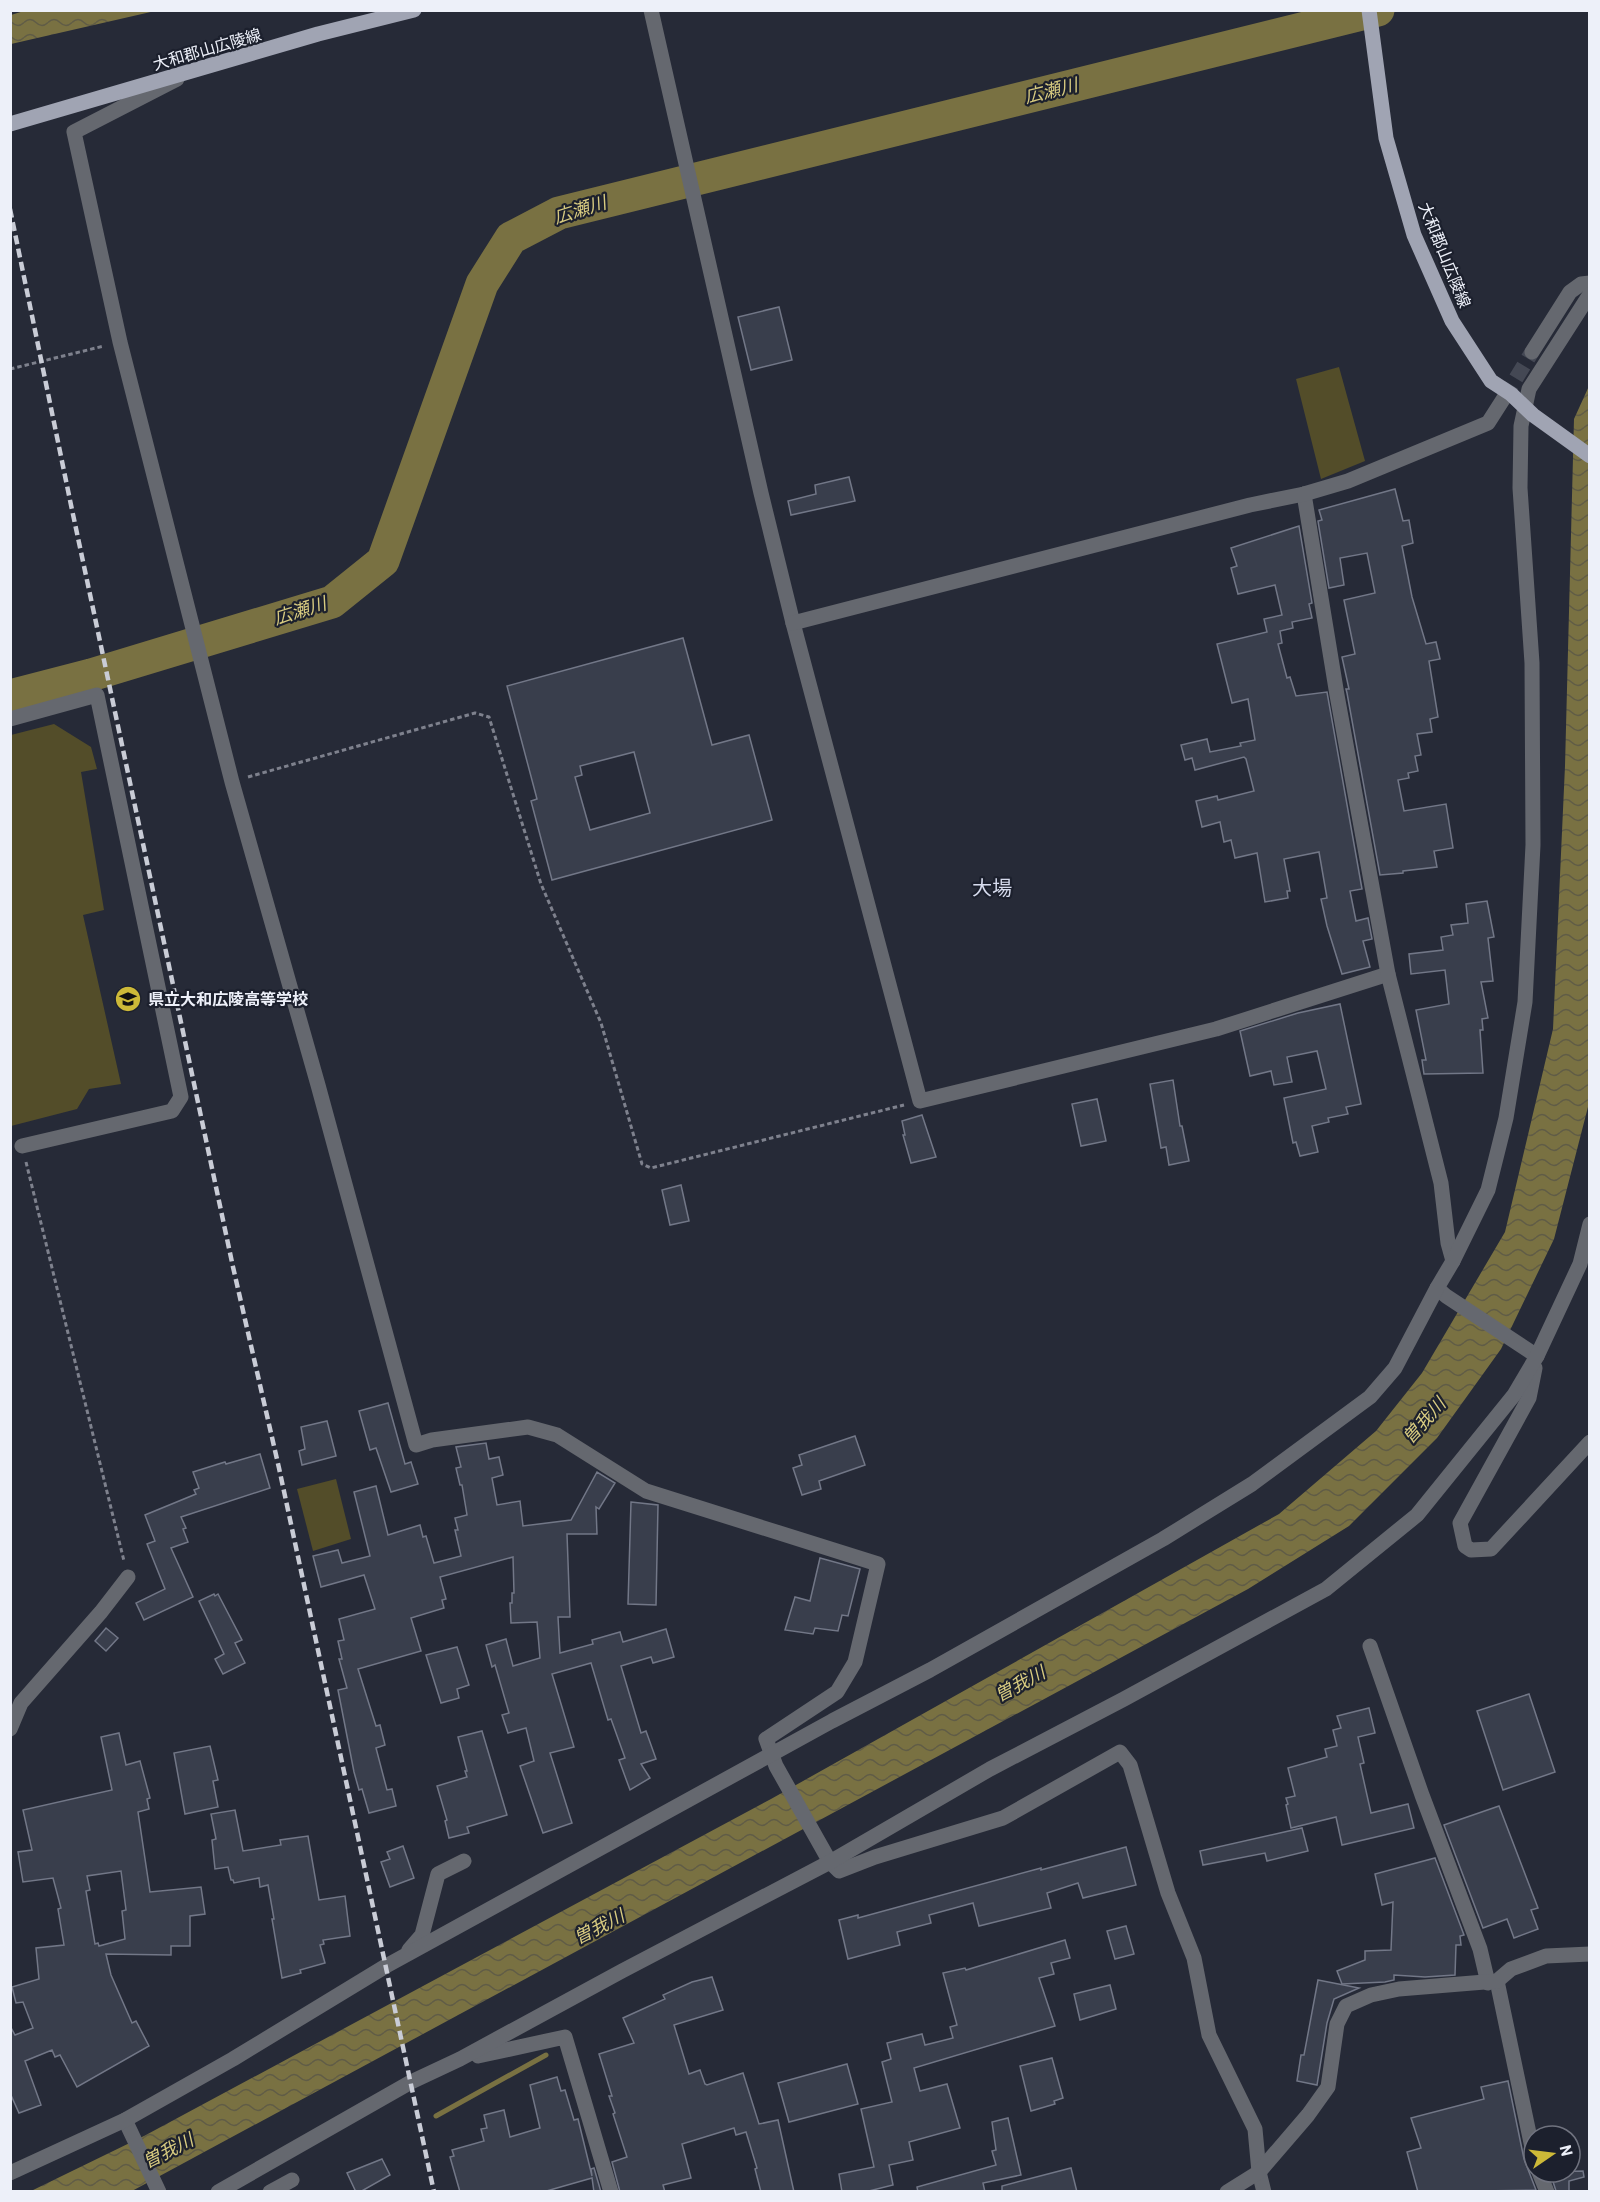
<svg xmlns="http://www.w3.org/2000/svg" width="1600" height="2202" viewBox="0 0 1600 2202" font-family="Barlow,'Noto Sans JP',sans-serif">
	<style>
		.grass { fill: #534d29 }
		.water { fill: url(#water-waves) }
		.lines { fill: none; stroke-linecap: round; stroke-linejoin: round }
		.stream { stroke: #797142; stroke-width: 5 }
		.river { stroke: #797142; stroke-width: 33 }
		.building { fill: #393e4c; stroke: #727787; stroke-width: 1.5; fill-rule: evenodd }
		.minor-tunnel { stroke: #444854; stroke-width: 15; stroke-dasharray: 15 8; stroke-linecap: butt }
		.path { stroke: #7e818d; stroke-width: 3; stroke-dasharray: 4.5 3; stroke-linecap: butt }
		.minor { stroke: #65686f; stroke-width: 15 }
		.major { stroke: #a0a4b3; stroke-width: 15 }
		.rail { stroke: #c9ccd6; stroke-width: 4.5; stroke-dasharray: 9 4.5; stroke-linecap: butt }
		.labels { text-anchor: middle; stroke-width: 4.5; stroke-linejoin: round; paint-order: stroke }
		.street-label { font-size: 16px; fill: #edf0f9; stroke: #1c202d }
		.poi-label { font-size: 16px; font-weight: bold; fill: #edf0f9; stroke: #1c202d; text-anchor: start }
		.water-label { font-size: 18px; font-style: italic; fill: #d8cb80; stroke: #1c202d }
		.quarter-label { font-size: 20px; fill: #d7dcee; stroke: #1c202d }
	</style>
	<defs>
		<pattern id="water-waves" width="16" height="10" patternUnits="userSpaceOnUse" patternTransform="scale(1.5)"><rect width="16" height="10" fill="#797142"/><path d="M0 5q4-4 8 0t8 0" fill="none" stroke="#605c46"/></pattern>
	</defs>
	<rect width="100%" height="100%" fill="#262a37"/>
	<g class="grass">
		<path d="M1339,367L1365,461L1321,479L1296,379Z"/>
		<path d="M54,724L91,747L97,769L81,772L104,910L83,915L121,1084L89,1089L77,1109L11,1126V735Z"/>
		<path d="M336,1479L351,1539L313,1551L297,1489Z"/>
	</g>
	<g class="water">
		<path d="M27,10H155V11L11,44V15Z"/>
		<path d="M1589,386V1103L1554,1239L1501,1349L1437,1438L1349,1526L1248,1589L132,2191L29,2192L144,2136L771,1799L1279,1514L1376,1431L1422,1373L1505,1232L1553,1029L1565,766L1574,419Z"/>
	</g>
	<g class="lines">
		<path class="stream" d="M436,2116L546,2055"/>
		<path class="river" d="M10,696L91,675L332,602L383,561L482,284L511,238L559,213L1378,10"/>
	</g>
	<g class="building">
		<path d="M779,307L792,360L751,370L738,317Z"/>
		<path d="M849,477L855,501L791,515L788,501L816,494L815,485Z"/>
		<path d="M1395,489L1403,521L1409,520L1413,543L1402,546L1412,597L1426,644L1436,642L1440,659L1429,661L1438,717L1430,719L1432,732L1417,734L1421,755L1415,756L1418,771L1408,773L1409,778L1398,780L1404,811L1446,804L1453,848L1434,851L1437,867L1403,871V873L1380,875L1347,693L1346,689H1349L1342,657L1355,654L1344,600L1375,593L1367,553L1340,558L1344,585L1329,588L1318,521L1322,520L1319,510Z"/>
		<path d="M1299,526L1312,603L1309,604L1312,618L1292,622L1293,628L1280,631L1282,643L1278,644L1287,678L1290,677L1296,696L1327,692L1362,889L1350,891L1356,921L1368,918L1372,939L1363,941L1370,967L1342,974L1327,926L1321,899L1327,898L1319,852L1284,859L1290,891H1287L1288,898L1265,902L1257,853L1235,858L1231,840L1224,842L1220,822L1202,827L1196,801L1217,796L1218,800L1254,791L1246,759L1244,757L1195,770L1192,758L1185,760L1181,745L1207,739L1210,752L1241,746L1240,743L1255,740L1248,699L1232,703L1217,644L1267,632L1264,619L1282,615L1275,585L1238,594L1231,568L1237,566L1231,548Z"/>
		<path d="M683,638L712,745L749,735L772,820L552,880L531,801L537,799L507,686ZM634,752L650,813L590,830L575,777L582,775L580,766Z"/>
		<path d="M1487,901L1494,937L1488,938L1493,981L1481,982L1488,1018L1482,1019L1483,1030H1480L1483,1073L1424,1074L1422,1060H1426L1416,1010L1449,1004L1445,970L1411,974L1409,954L1443,950L1441,937L1453,935L1451,925L1468,923L1466,904Z"/>
		<path d="M1340,1004L1361,1104L1346,1107L1348,1114L1328,1118L1329,1122L1312,1126L1318,1152L1300,1156L1296,1142L1293,1143L1284,1098L1326,1089L1317,1051L1287,1057L1292,1082L1274,1085L1271,1071L1250,1076L1240,1031L1298,1013Z"/>
		<path d="M1173,1080L1180,1126H1182L1189,1161L1169,1165L1166,1147L1161,1148L1150,1084Z"/>
		<path d="M1097,1099L1106,1141L1081,1146L1072,1104Z"/>
		<path d="M922,1115L936,1157L911,1163L903,1135H905L902,1121Z"/>
		<path d="M681,1185L689,1221L670,1225L662,1190Z"/>
		<path d="M388,1403L405,1464L411,1462L418,1484L391,1492L376,1448L370,1450L359,1411Z"/>
		<path d="M327,1421L336,1456L302,1465L299,1451L305,1449L301,1427Z"/>
		<path d="M855,1436L865,1465L819,1481L821,1489L802,1495L793,1468L802,1465L799,1455Z"/>
		<path d="M486,1443L489,1459L499,1457L503,1475L492,1478L497,1505L520,1501L523,1526L571,1520L597,1472L615,1483L599,1509L596,1507L597,1534H567L570,1617H558L560,1653L593,1644L592,1640L620,1632L623,1642L666,1629L674,1657L653,1663L651,1657L621,1666L641,1733L646,1731L656,1759L641,1764L650,1778L630,1790L619,1760L625,1758L611,1719L608,1720L591,1663L552,1674L574,1747L550,1753L572,1823L543,1833L520,1766L534,1761L526,1728L508,1733L502,1715L509,1713L495,1665L492,1667L486,1645L506,1639L513,1666L540,1658L537,1622L511,1623L510,1603H512V1593H514L513,1557L440,1577L446,1599L442,1600L444,1608L411,1618L421,1651L358,1669L376,1726L380,1725L385,1745L376,1748L387,1790L392,1789L396,1806L369,1813L362,1789L359,1790L354,1772L338,1690L347,1688L339,1659H342L338,1641L344,1640L339,1619L375,1609L364,1575L321,1587L313,1556L338,1550L342,1563L370,1556L354,1492L376,1486L388,1535L420,1525L423,1537L426,1536L434,1563L461,1556L455,1530H458L455,1518L467,1515L462,1485H460L456,1468L461,1467L456,1447Z"/>
		<path d="M260,1454L270,1488L181,1517L186,1528L183,1529L188,1542L171,1548L193,1597L144,1620L136,1603L165,1589L147,1544L155,1541L145,1515L196,1494L194,1490L199,1488L193,1472L225,1462L226,1464Z"/>
		<path d="M631,1502L658,1505L656,1605L628,1604Z"/>
		<path d="M820,1558L860,1569L848,1616L842,1615L838,1631L815,1628L813,1634L785,1630L795,1597L810,1601Z"/>
		<path d="M214,1594L215,1596L218,1594L242,1640L235,1643L245,1663L223,1674L215,1659L224,1654L199,1601Z"/>
		<path d="M106,1628L118,1638L106,1651L95,1641Z"/>
		<path d="M457,1647L469,1685L457,1689L459,1698L441,1703L426,1655Z"/>
		<path d="M1529,1694L1555,1772L1503,1790L1477,1711Z"/>
		<path d="M1369,1708L1375,1733L1358,1737L1364,1763L1360,1764L1371,1813L1408,1804L1414,1828L1342,1845L1336,1817L1291,1828L1286,1805L1288,1804L1286,1798L1295,1796L1288,1768L1327,1757L1325,1749L1337,1746L1333,1730L1341,1728L1337,1716Z"/>
		<path d="M482,1731L507,1815L467,1827L469,1833L449,1838L445,1821L447,1820L437,1786L467,1777L465,1771H467L458,1737Z"/>
		<path d="M119,1733L126,1765L140,1761L150,1798L147,1799L149,1809L138,1812L150,1892L201,1887L205,1914L190,1916V1946H171V1955L106,1954L111,1975L132,2023L136,2021L149,2046L77,2087L60,2055L55,2057L52,2050L25,2061L41,2105L19,2113L10,2093V2026L15,2035L33,2028L23,2002L16,2003L12,1987L39,1979L36,1948L64,1945L58,1909L61,1908L53,1878L23,1882L18,1852L32,1850L23,1810L112,1790L101,1737ZM121,1871L126,1910L122,1911L125,1939L99,1946L98,1943L95,1944L86,1891L90,1890L87,1876Z"/>
		<path d="M210,1746L218,1780L213,1781L218,1807L185,1814L174,1753Z"/>
		<path d="M1499,1806L1538,1908L1531,1910L1538,1929L1514,1938L1507,1919L1483,1928L1444,1825Z"/>
		<path d="M235,1810L243,1851L281,1845L280,1840L308,1836L319,1900L345,1896L350,1936L323,1940L324,1944L320,1945L325,1963L300,1970L301,1973L282,1978L272,1919H274L268,1885L260,1887L259,1878L234,1883L233,1880H231L228,1867L215,1869L212,1840L216,1839L211,1814Z"/>
		<path d="M1302,1828L1308,1851L1267,1861L1265,1853L1203,1865L1200,1851Z"/>
		<path d="M403,1846L414,1878L390,1887L381,1862L390,1859L387,1852Z"/>
		<path d="M1126,1847L1136,1885L1083,1898L1078,1883L1047,1893L1051,1908L979,1926L973,1903L929,1915L931,1923L897,1932L900,1945L848,1959L839,1920L858,1915V1918L1041,1868V1870Z"/>
		<path d="M1435,1858L1464,1935L1460,1936L1461,1945H1456L1455,1975L1425,1977L1394,1975V1980L1385,1982L1342,1984L1337,1971L1365,1960V1951L1391,1950L1393,1902L1382,1905L1375,1874Z"/>
		<path d="M1126,1926L1134,1954L1115,1959L1107,1931Z"/>
		<path d="M1065,1940L1070,1958L1051,1963L1054,1974L1039,1978L1055,2026L914,2068L920,2091L947,2084L960,2128L909,2142L913,2160L889,2165L893,2185L865,2192H842L839,2174L874,2167L861,2109L892,2102L882,2062L891,2059L887,2043L922,2034L925,2045L953,2038L950,2027L957,2025L943,1973L965,1968L966,1970Z"/>
		<path d="M712,1977L723,2010L674,2025L689,2074L700,2070L705,2084L707,2085L743,2073L759,2124L778,2120L794,2192H761L755,2169L757,2168L746,2132L736,2135L734,2128L682,2144L691,2178L663,2185L665,2192H620L612,2162L627,2157L613,2114L615,2113L609,2096H612L599,2054L634,2043L623,2018L665,1999L663,1995L692,1982Z"/>
		<path d="M1318,1980L1359,1988L1334,1999L1327,2023L1317,2085L1297,2081L1301,2055H1304Z"/>
		<path d="M1110,1985L1116,2009L1080,2020L1074,1994Z"/>
		<path d="M1052,2058L1063,2098L1054,2101L1055,2104L1031,2111L1020,2066Z"/>
		<path d="M847,2064L858,2104L789,2122L778,2083Z"/>
		<path d="M557,2077L561,2091L565,2090L574,2120L578,2119L592,2176L591,2169L594,2168L601,2192H594L592,2178L543,2192H460L450,2157L454,2156L452,2150L484,2141L481,2129L487,2128L484,2115L504,2110L510,2137L540,2128L530,2085Z"/>
		<path d="M1508,2081L1524,2159L1536,2190L1418,2192L1407,2152L1421,2148L1411,2118L1484,2099L1481,2087Z"/>
		<path d="M1008,2118L1021,2175L983,2183L985,2192H918L917,2187L996,2165L992,2151L996,2150L992,2122Z"/>
		<path d="M382,2159L390,2175L360,2192H356L347,2173Z"/>
		<path d="M1071,2168L1077,2192H1002V2186Z"/>
		<path d="M1583,2171L1584,2177L1569,2181V2191H1556L1550,2172Z"/>
	</g>
	<g class="lines">
		<path class="minor-tunnel" d="M1504,398L1532,352"/>
		<g class="path">
			<path d="M10,369L104,346"/>
			<path d="M248,777L475,713L489,717L541,884L601,1023L642,1164L651,1168L904,1105"/>
			<path d="M26,1162L124,1561"/>
		</g>
		<g class="minor">
			<path d="M651,10L761,493L793,623L920,1101L1216,1029L1388,974"/>
			<path d="M177,79L74,132L120,342L232,782L318,1085L416,1445L432,1440L528,1427L557,1435L646,1491L878,1564L855,1662L837,1692L766,1739L776,1766L830,1862L839,1871L875,1857L1003,1818L1120,1752L1130,1765L1168,1893L1194,1958L1209,2035L1255,2129L1259,2172L1264,2192"/>
			<path d="M1532,352L1570,292L1581,284L1590,283"/>
			<path d="M1304,494L1337,695L1388,974L1441,1183L1448,1243L1453,1261"/>
			<path d="M793,623L1250,505L1304,494L1348,481L1488,423L1504,398"/>
			<path d="M10,719L97,695L181,1097L172,1111L22,1146"/>
			<path d="M1437,1288L1446,1296L1537,1356"/>
			<path d="M1535,1368L1529,1398L1460,1523L1465,1546L1471,1550L1491,1549L1590,1442"/>
			<path d="M1370,1646L1422,1795L1480,1949L1488,1983"/>
			<path d="M10,1729L21,1703L101,1612L128,1577"/>
			<path d="M409,1950L422,1935L438,1874L464,1861"/>
			<path d="M1497,1981L1534,2157"/>
			<path d="M478,2056L565,2037L611,2192"/>
			<path d="M125,2120L159,2192"/>
			<path d="M1539,2172L1547,2192"/>
			<path d="M10,2173L125,2120L233,2059L386,1966L832,1721L930,1670L1163,1539L1252,1484L1370,1397L1395,1368L1437,1288L1453,1261L1488,1190L1506,1118L1525,1002L1533,845L1532,663L1520,488L1521,426L1529,389L1590,294"/>
			<path d="M218,2192L411,2082L460,2059L622,1971L830,1862L990,1769L1124,1699L1326,1589L1417,1515L1514,1395L1537,1356L1580,1264L1590,1224"/>
			<path d="M270,2192L292,2180"/>
			<path d="M1227,2192L1259,2172L1308,2115L1328,2087L1337,2024L1346,2006L1371,1995L1399,1989L1497,1981L1511,1969L1546,1956L1590,1954"/>
		</g>
		<g class="major">
			<path d="M1369,10L1386,138L1414,235L1452,321L1491,381L1511,394L1533,415L1590,456"/>
			<path d="M10,124L318,34L414,10"/>
		</g>
		<path class="rail" d="M10,209L71,505L233,1267L279,1468L434,2192"/>
	</g>
	<defs>
		<g id="school-disc" transform="scale(1.35)"><circle r="9.5" fill="#cdb938" stroke="#1c202d"/><path d="M0-5L7-2L0 1L-7-2ZM-4 1L0 2.5L4 1V4Q0 6-4 4Z" fill="#111"/></g>
	</defs>
	<g fill-rule="evenodd">
		<use href="#school-disc" x="128" y="999"/>
	</g>
	<g class="labels">
		<g class="street-label">
			<text transform="translate(207 49) rotate(-16)" y="6">大和郡山広陵線</text>
			<text transform="translate(1445 255) rotate(68)" y="6">大和郡山広陵線</text>
		</g>
		<g class="poi-label">
			<text x="148" y="1005">県立大和広陵高等学校</text>
		</g>
		<g class="water-label">
			<text transform="translate(1051 91) rotate(-14)" y="6">広瀬川</text>
			<text transform="translate(580 210) rotate(-17)" y="6">広瀬川</text>
			<text transform="translate(300 611) rotate(-17)" y="6">広瀬川</text>
			<text transform="translate(1424 1421) rotate(-48)" y="6">曽我川</text>
			<text transform="translate(1020 1684) rotate(-28)" y="6">曽我川</text>
			<text transform="translate(599 1927) rotate(-27)" y="6">曽我川</text>
			<text transform="translate(168 2151) rotate(-27)" y="6">曽我川</text>
		</g>
		<g class="quarter-label">
			<text x="992" y="895">大場</text>
		</g>
	</g>
	<rect width="1600" height="2202" fill="none" stroke="#edf0f9" stroke-width="24"/>
	<g transform="translate(1552 2154) rotate(76)"><circle r="28" fill="#1c202d" stroke="#70737f" stroke-width="1.5"/>
	<path d="M0-4.5L10 22L0 15L-10 22Z" fill="#cdb938"/>
	<text y="-9" font-size="16" font-weight="bold" text-anchor="middle" fill="#edf0f9">N</text>
	</g>
</svg>
